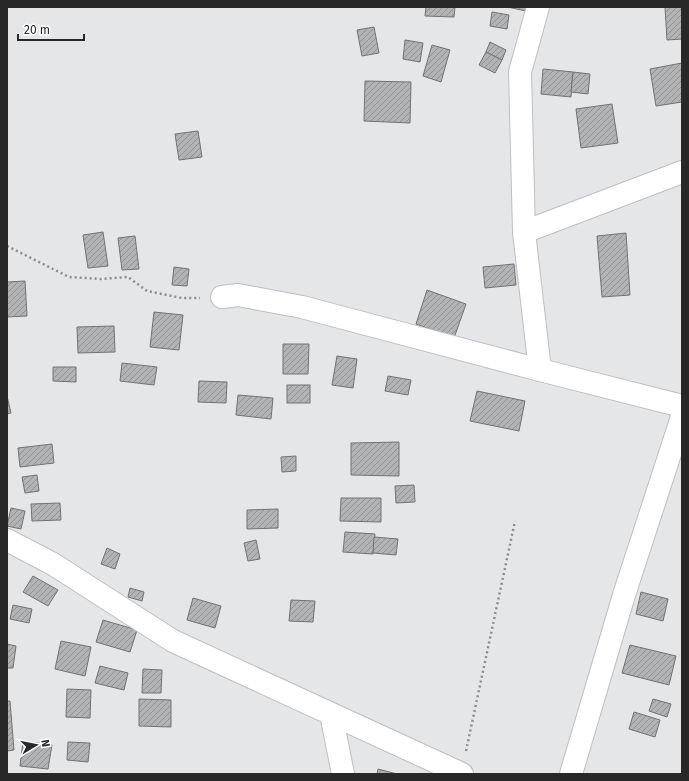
<svg xmlns="http://www.w3.org/2000/svg" width="689" height="781" viewBox="0 0 689 781" font-family="'Fira Sans',sans-serif">
	<style>
		.building { fill: url(#building-hatch); stroke: #727275 }
		.lines { fill: none; stroke-linecap: round; stroke-linejoin: round }
		.street-casing { stroke: #bebfc1; stroke-width: 24 }
		.secondary-casing { stroke: #bebfc1; stroke-width: 24 }
		.path { stroke: #8c8c8e; stroke-width: 2.5; stroke-dasharray: 2 3; stroke-linecap: butt }
		.street { stroke: #fff; stroke-width: 22 }
		.secondary { stroke: #fff; stroke-width: 22 }
	</style>
	<defs>
		<pattern id="building-hatch" width="6" height="6" patternUnits="userSpaceOnUse"><rect width="6" height="6" fill="#b2b3b5"/><path d="M-1 1l2-2M0 6l6-6M5 7l2-2" fill="none" stroke="#919293"/></pattern>
	</defs>
	<rect width="100%" height="100%" fill="#e5e6e8"/>
	<g class="building">
		<path d="M426,7H455L454,17L425,16Z"/>
		<path d="M507,7H527L526,11Z"/>
		<path d="M665,7H682V39L667,40Z"/>
		<path d="M492,12L509,15L507,29L490,26Z"/>
		<path d="M374,27L379,53L362,56L357,30Z"/>
		<path d="M405,40L423,43L420,62L403,59Z"/>
		<path d="M490,42L506,50L502,60L486,52Z"/>
		<path d="M432,45L450,50L441,82L423,76Z"/>
		<path d="M486,52L502,60L495,73L479,65Z"/>
		<path d="M682,63V102L656,106L650,69Z"/>
		<path d="M543,69L573,72L571,97L541,94Z"/>
		<path d="M573,72L590,74L588,94L571,92Z"/>
		<path d="M365,81L411,82L410,123L364,121Z"/>
		<path d="M612,104L618,143L581,148L576,109Z"/>
		<path d="M198,131L202,157L179,160L175,134Z"/>
		<path d="M103,232L108,266L88,268L83,235Z"/>
		<path d="M626,233L630,295L602,297L597,236Z"/>
		<path d="M135,236L139,269L122,270L118,238Z"/>
		<path d="M514,264L516,285L485,288L483,267Z"/>
		<path d="M174,267L189,269L187,286L172,285Z"/>
		<path d="M25,281L27,316L7,317V282Z"/>
		<path d="M427,290L466,304L454,338L416,324Z"/>
		<path d="M154,312L183,315L179,350L150,347Z"/>
		<path d="M114,326L115,352L78,353L77,327Z"/>
		<path d="M283,344H309L308,374H283Z"/>
		<path d="M337,356L357,359L353,388L332,385Z"/>
		<path d="M122,363L157,367L154,385L120,381Z"/>
		<path d="M53,367H76V382L53,381Z"/>
		<path d="M388,376L411,380L408,395L385,391Z"/>
		<path d="M199,381L227,382L226,403L198,402Z"/>
		<rect x="287" y="385" width="23" height="18"/>
		<path d="M477,391L525,401L519,431L470,421Z"/>
		<path d="M238,395L273,398L271,419L236,415Z"/>
		<path d="M7,396L11,413L7,414Z"/>
		<path d="M399,442V476L351,475V443Z"/>
		<path d="M52,444L54,463L20,467L18,448Z"/>
		<path d="M296,456V471L282,472L281,457Z"/>
		<path d="M37,475L39,491L25,493L22,477Z"/>
		<path d="M414,485L415,502L396,503L395,486Z"/>
		<path d="M341,498H381V522L340,521Z"/>
		<path d="M60,503L61,520L32,521L31,504Z"/>
		<path d="M11,508L25,511L21,529L7,526Z"/>
		<path d="M278,509V528L247,529V510Z"/>
		<path d="M345,532L375,534L373,554L343,552Z"/>
		<path d="M374,537L398,539L396,555L373,553Z"/>
		<path d="M256,540L260,559L248,561L244,543Z"/>
		<path d="M107,548L120,554L115,569L101,564Z"/>
		<path d="M33,576L58,590L48,606L23,592Z"/>
		<path d="M130,588L144,592L142,601L128,597Z"/>
		<path d="M641,592L668,599L663,621L636,614Z"/>
		<path d="M193,598L221,606L215,628L187,620Z"/>
		<path d="M291,600L315,601L313,622L289,621Z"/>
		<path d="M13,605L32,609L29,623L10,619Z"/>
		<path d="M103,620L137,630L130,652L96,642Z"/>
		<path d="M61,641L91,647L85,676L55,669Z"/>
		<path d="M7,644L16,646L13,668H7Z"/>
		<path d="M630,645L676,656L669,685L622,673Z"/>
		<path d="M100,666L128,673L124,690L95,683Z"/>
		<path d="M143,669L162,670L161,693H142Z"/>
		<path d="M67,689L91,690L90,718L66,717Z"/>
		<path d="M139,699L171,700V727L139,726Z"/>
		<path d="M653,699L671,704L667,717L649,711Z"/>
		<path d="M7,701H10L14,750L7,751Z"/>
		<path d="M634,712L660,720L655,737L629,729Z"/>
		<path d="M23,741L52,745L48,769L20,766Z"/>
		<path d="M68,742L90,743L88,762L67,760Z"/>
		<path d="M378,769L397,774H377Z"/>
	</g>
	<g class="lines">
		<g class="street-casing">
			<g id="street">
				<path d="M538,7L520,72L524,232L540,370"/>
				<path d="M524,232L682,172"/>
				<path d="M222,297L238,295L302,307L540,370L682,406"/>
				<path d="M331,714L343,774"/>
				<path d="M571,774L624,595L682,417"/>
			</g>
		</g>
		<g class="secondary-casing">
			<path id="secondary" d="M7,540L53,564L173,641L462,774"/>
		</g>
		<g class="path">
			<path d="M7,246L69,277L101,279L128,277L147,291L182,298H200"/>
			<path d="M466,751L515,521"/>
		</g>
		<use href="#street" class="street"/>
		<use href="#secondary" class="secondary"/>
	</g>
	<rect width="689" height="781" fill="none" stroke="#282829" stroke-width="16"/>
	<g transform="translate(36 745) rotate(80)" stroke="#ffffff" stroke-width="3" paint-order="stroke">
	<path d="M0-3L7 15L0 10L-7 15Z" fill="#282829"/>
	<text y="-6" font-size="11" font-weight="bold" text-anchor="middle" fill="#282829">N</text>
	</g>
	<path d="M18 34v6h66v-6" fill="none" stroke="#282829" stroke-width="2"/>
	<text x="24" y="34" font-size="12" fill="#282829" stroke="#ffffff" stroke-width="3" paint-order="stroke">20 m</text>
</svg>
